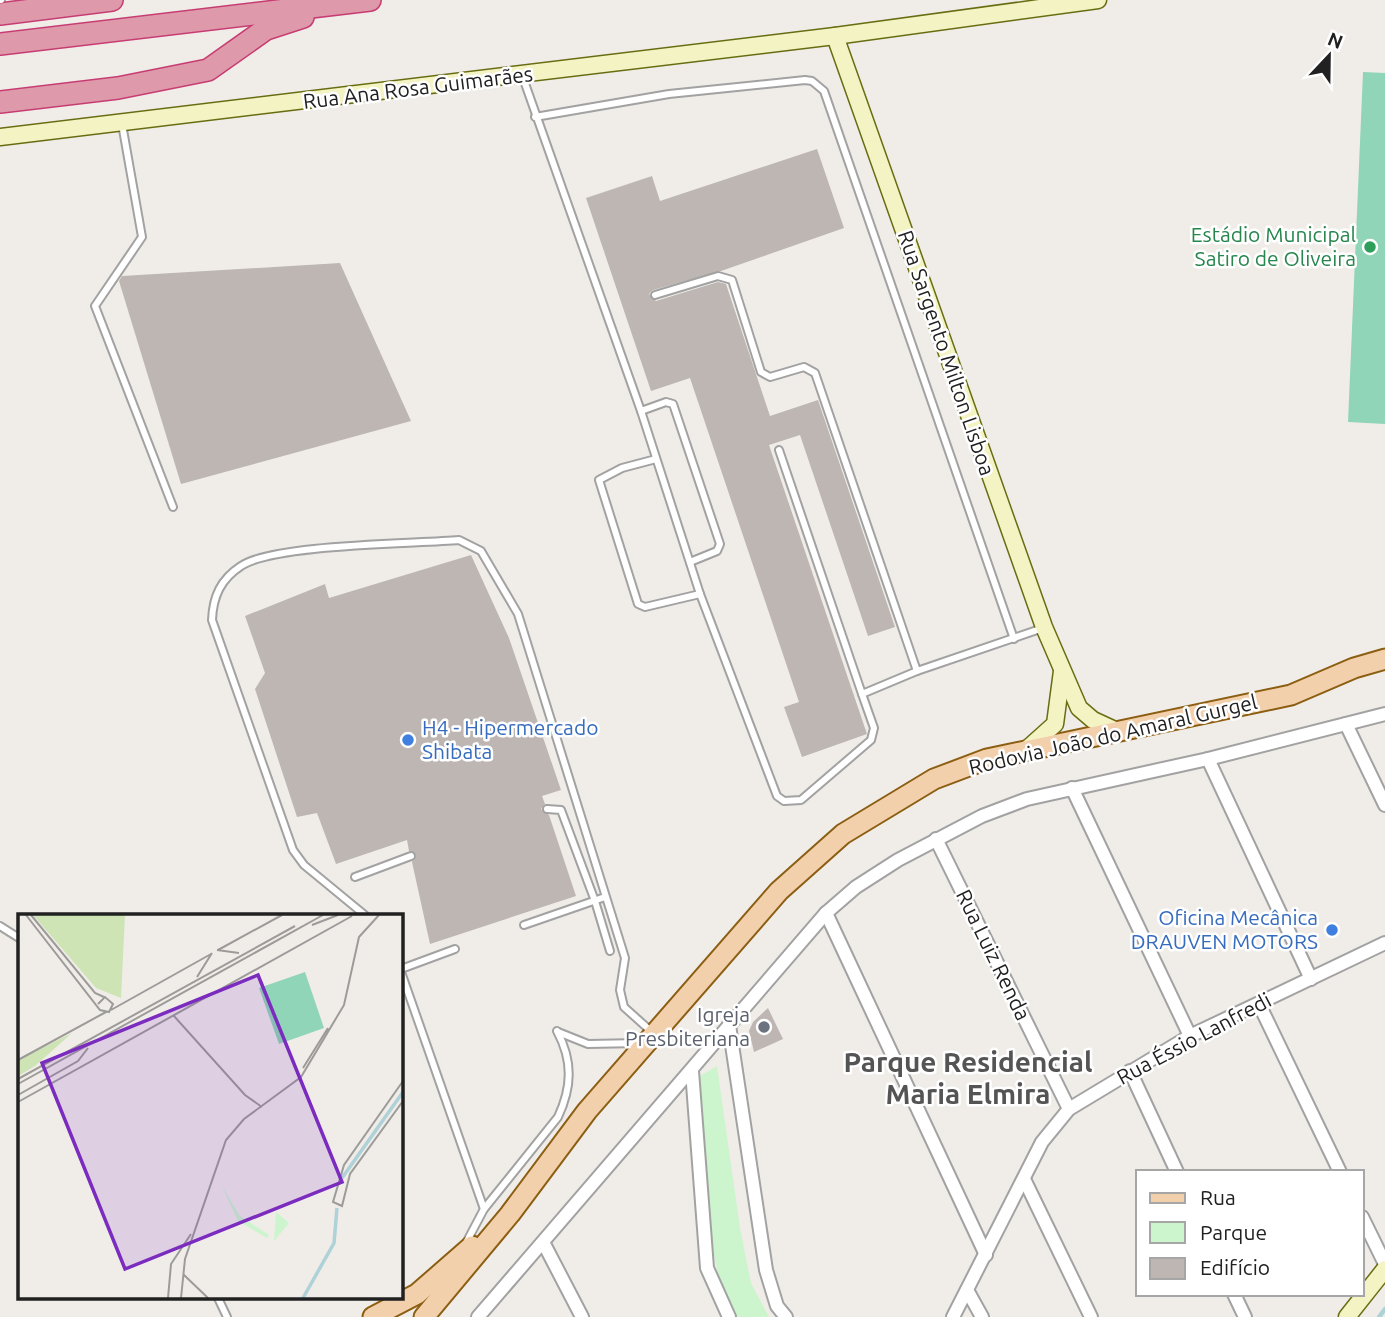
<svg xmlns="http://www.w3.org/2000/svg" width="1385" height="1317" viewBox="0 0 1385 1317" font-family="Ubuntu,sans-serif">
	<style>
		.park { fill: #ccf4cd }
		.pitch { fill: #90d5b7 }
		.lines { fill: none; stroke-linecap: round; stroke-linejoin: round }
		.stream { stroke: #afd1d8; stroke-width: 4.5 }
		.building { fill: #bdb6b2 }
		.lane-casing { stroke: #a2a2a2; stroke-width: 10 }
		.street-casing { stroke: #a2a2a2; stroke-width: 16 }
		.secondary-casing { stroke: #686d12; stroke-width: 19 }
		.primary-casing { stroke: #8c5e12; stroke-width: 23 }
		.highway-casing { stroke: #c73d73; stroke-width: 24 }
		.lane { stroke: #fff; stroke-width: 6 }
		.street { stroke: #fff; stroke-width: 12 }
		.secondary { stroke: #f3f3c4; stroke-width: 16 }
		.primary { stroke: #f2d0ac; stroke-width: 19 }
		.highway { stroke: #de9aaa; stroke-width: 21 }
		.leisure-dot { fill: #2e9e5b; stroke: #fff; stroke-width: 2.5 }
		.shop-dot { fill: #3f7fe0; stroke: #fff; stroke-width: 2.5 }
		.worship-dot { fill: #6b7280; stroke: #fff; stroke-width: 2.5 }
		.labels { text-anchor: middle; stroke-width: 5; stroke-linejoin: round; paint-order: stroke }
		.street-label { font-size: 21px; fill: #212121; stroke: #fff }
		.leisure-label { font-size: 21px; fill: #27864d; stroke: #fff; text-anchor: end }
		.shop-label { font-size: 21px; fill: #366cbe; stroke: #fff; text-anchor: start }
		.worship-label { font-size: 21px; fill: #5b616d; stroke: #fff; text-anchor: end }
		.district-label { font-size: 28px; font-weight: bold; fill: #545454; stroke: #fff }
		.inset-river { fill: none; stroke: #afd1d8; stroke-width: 3.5 }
		.inset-road { fill: none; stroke: #9d9b99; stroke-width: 2 }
		.view { fill: #7b2cbf; fill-opacity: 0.15; stroke: #7b2cbf; stroke-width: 3.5 }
		.inset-edge { fill: none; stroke: #212121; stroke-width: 3.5 }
	</style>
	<rect width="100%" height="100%" fill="#f0ede9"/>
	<path class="park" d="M717,1066L740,1228L751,1283L769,1317H735C704,1269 703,1138 698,1077Z"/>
	<path class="pitch" d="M1363,72L1385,73V424L1348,422Z"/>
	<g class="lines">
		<path class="stream" d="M1379,1317L1385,1309"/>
	</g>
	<g class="building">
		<path d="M817,149L844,228L721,271L653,290L649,294L656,301L718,282L726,284L770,416L818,400L895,627L868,636L800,435L769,445L867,734L802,757L784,707L799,702L690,378L651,391L586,198L652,176L660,201Z"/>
		<path d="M340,263L411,421L181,484L119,281L122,276Z"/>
		<path d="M471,555L509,638L561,790L542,796L545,804L541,809L549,815L576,896L430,944L412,862L416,855L409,851L407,840L336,864L317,813L297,817L255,689L265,673L245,616L325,584L329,598Z"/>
		<path d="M768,1008L783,1039L754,1052L749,1031L753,1022Z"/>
	</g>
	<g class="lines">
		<g class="lane-casing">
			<g id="lane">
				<path d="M0,0H1"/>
				<path d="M522,75L641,411L700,594L777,796L784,801L801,800L871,740L874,728L862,694"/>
				<path d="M535,117L669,94L805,80L812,81L824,91L1014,639"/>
				<path d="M122,124L142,237L95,306L173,507"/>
				<path d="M655,295L718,276L732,280L761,372L770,377L804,367L815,373L917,671L1043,628"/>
				<path d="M641,411L666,402L673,404L720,544L717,551L690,562"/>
				<path d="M779,450L862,694L917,671"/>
				<path d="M656,459L622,468L599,480L638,604L645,607L700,594"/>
				<path d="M547,809L561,810L595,901L610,951"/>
				<path d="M355,877L411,856"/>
				<path d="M366,916L304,865L293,850L212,620C213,596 221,579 241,566C273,544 413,544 459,540L481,551L518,614L625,958L620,990L624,1007L653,1033"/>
				<path d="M524,925L605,897"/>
				<path d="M0,926L19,938"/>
				<path d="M401,969L455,949"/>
				<path d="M401,972L484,1209"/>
				<path d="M558,1032L588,1044L639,1043"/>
				<path d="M466,1243L484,1209L558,1117C572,1087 573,1061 557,1031"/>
				<path d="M218,1298L227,1317"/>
			</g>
		</g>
		<g class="street-casing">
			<g id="street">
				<path d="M1346,724L1385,805"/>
				<path d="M1208,759L1311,979"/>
				<path d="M1072,788L1190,1036"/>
				<path d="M936,839L1069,1109"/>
				<path d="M826,913L986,1255"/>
				<path d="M1259,1004L1340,1172"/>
				<path d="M729,1025L766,1270L777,1306L786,1317"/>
				<path d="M692,1071L707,1268L729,1317"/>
				<path d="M1130,1071L1177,1172"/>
				<path d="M1024,1179L1091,1317"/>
				<path d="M1362,1217L1385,1264"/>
				<path d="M543,1242L582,1317"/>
				<path d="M967,1290L982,1317"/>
				<path d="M1234,1294L1245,1317"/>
				<path d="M478,1317L826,913L856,887L898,860L982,816L1027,799L1208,759L1385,714"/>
				<path d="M953,1317L1042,1142L1069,1109L1190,1036L1385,943"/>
			</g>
		</g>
		<g class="secondary-casing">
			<g id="secondary">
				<path d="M835,36L1044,627L1079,708L1093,720L1119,732"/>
				<path d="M0,137L835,36L1098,0"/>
				<path d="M1026,750L1055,724L1062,671"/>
				<path d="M1347,1317L1385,1269"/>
			</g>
		</g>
		<g class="primary-casing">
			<g id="primary">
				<path d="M373,1317L417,1294L472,1246"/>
				<path d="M424,1317L510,1214L587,1111L779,891L843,834L934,779L987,759L1291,695L1354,668L1385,659"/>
			</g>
		</g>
		<g class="highway-casing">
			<g id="highway">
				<path d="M0,14L112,0"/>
				<path d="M0,44L370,0"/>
				<path d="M0,102L118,88L208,70L266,29L303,17"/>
			</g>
		</g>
		<use href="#lane" class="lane"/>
		<use href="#street" class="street"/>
		<use href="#secondary" class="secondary"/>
		<use href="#primary" class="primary"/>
		<use href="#highway" class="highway"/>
	</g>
	<circle class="leisure-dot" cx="1370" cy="247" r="7"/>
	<g class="shop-dot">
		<circle cx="408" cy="740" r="7"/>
		<circle cx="1332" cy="930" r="7"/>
	</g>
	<circle class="worship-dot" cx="764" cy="1027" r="7"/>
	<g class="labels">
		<g class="street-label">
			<text transform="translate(418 88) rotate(-7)" y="7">Rua Ana Rosa Guimarães</text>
			<text transform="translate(946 353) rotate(71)" y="7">Rua Sargento Milton Lisboa</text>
			<text transform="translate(1113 735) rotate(-13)" y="7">Rodovia João do Amaral Gurgel</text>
			<text transform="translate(993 955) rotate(64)" y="7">Rua Luiz Renda</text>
			<text transform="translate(1194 1039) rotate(-28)" y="7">Rua Éssio Lanfredi</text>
		</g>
		<g class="leisure-label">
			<text x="1356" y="242">Estádio Municipal<tspan x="1356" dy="24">Satiro de Oliveira</tspan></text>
		</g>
		<g class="shop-label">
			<text x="422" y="735">H4 - Hipermercado<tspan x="422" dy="24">Shibata</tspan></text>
			<text x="1318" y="925" text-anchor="end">Oficina Mecânica<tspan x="1318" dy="24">DRAUVEN MOTORS</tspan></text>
		</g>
		<g class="worship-label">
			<text x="750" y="1022">Igreja<tspan x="750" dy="24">Presbiteriana</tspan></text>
		</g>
		<g class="district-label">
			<text x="968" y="1072">Parque Residencial<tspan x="968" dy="32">Maria Elmira</tspan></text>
		</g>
	</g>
	<g transform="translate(18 914)">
		<rect width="385" height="385" fill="#f0ede9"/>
		<path d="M15,1H107L103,84L78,74ZM54,119L17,152L0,162V146Z" fill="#cee4b5"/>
		<path d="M203,271L222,302L251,321L249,324L220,307ZM258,298L271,309L256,327Z" fill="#ccf4cd"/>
		<path d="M287,58L306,114L261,130L241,74Z" fill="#90d5b7"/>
		<path class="inset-river" d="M324,264L385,178M285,384L316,329L319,294"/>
		<path class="inset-road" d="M8,1L82,96L91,98L95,90L87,83L80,90M13,1L77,79L86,83M294,11L320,1M199,36L221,39M200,36L264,1M179,63L194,39M93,96L193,40M156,102L227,181L244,193M0,146L88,98M285,154L310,114M0,165L277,12M385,167L326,251L315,288L324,292L332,260L385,187M0,170L305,1M0,181L60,147L70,134M0,188L334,2M166,361L190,384M150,384L153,350L173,320M163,384L167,345L208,226L226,205L283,163L326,91L341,23L361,1"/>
		<path class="view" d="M240,61L324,268L107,355L24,149Z"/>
		<rect width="385" height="385" class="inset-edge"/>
	</g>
	<rect x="1136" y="1170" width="228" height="126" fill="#ffffff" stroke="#a6a6a6" stroke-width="2"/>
	<rect x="1150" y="1193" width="35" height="10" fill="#f2d0ac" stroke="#a6a6a6" stroke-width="2"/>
	<text x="1200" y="1205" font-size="21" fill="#212121">Rua</text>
	<rect x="1150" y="1222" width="35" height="21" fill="#ccf4cd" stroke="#a6a6a6" stroke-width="2"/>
	<text x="1200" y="1240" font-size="21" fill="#212121">Parque</text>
	<rect x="1150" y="1258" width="35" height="21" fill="#bdb6b2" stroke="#a6a6a6" stroke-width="2"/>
	<text x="1200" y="1275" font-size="21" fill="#212121">Edifício</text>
	<g transform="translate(1329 56) rotate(22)" stroke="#ffffff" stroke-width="5" paint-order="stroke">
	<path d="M0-5L12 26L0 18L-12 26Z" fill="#212121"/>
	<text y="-10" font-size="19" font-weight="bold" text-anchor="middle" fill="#212121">N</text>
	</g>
</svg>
